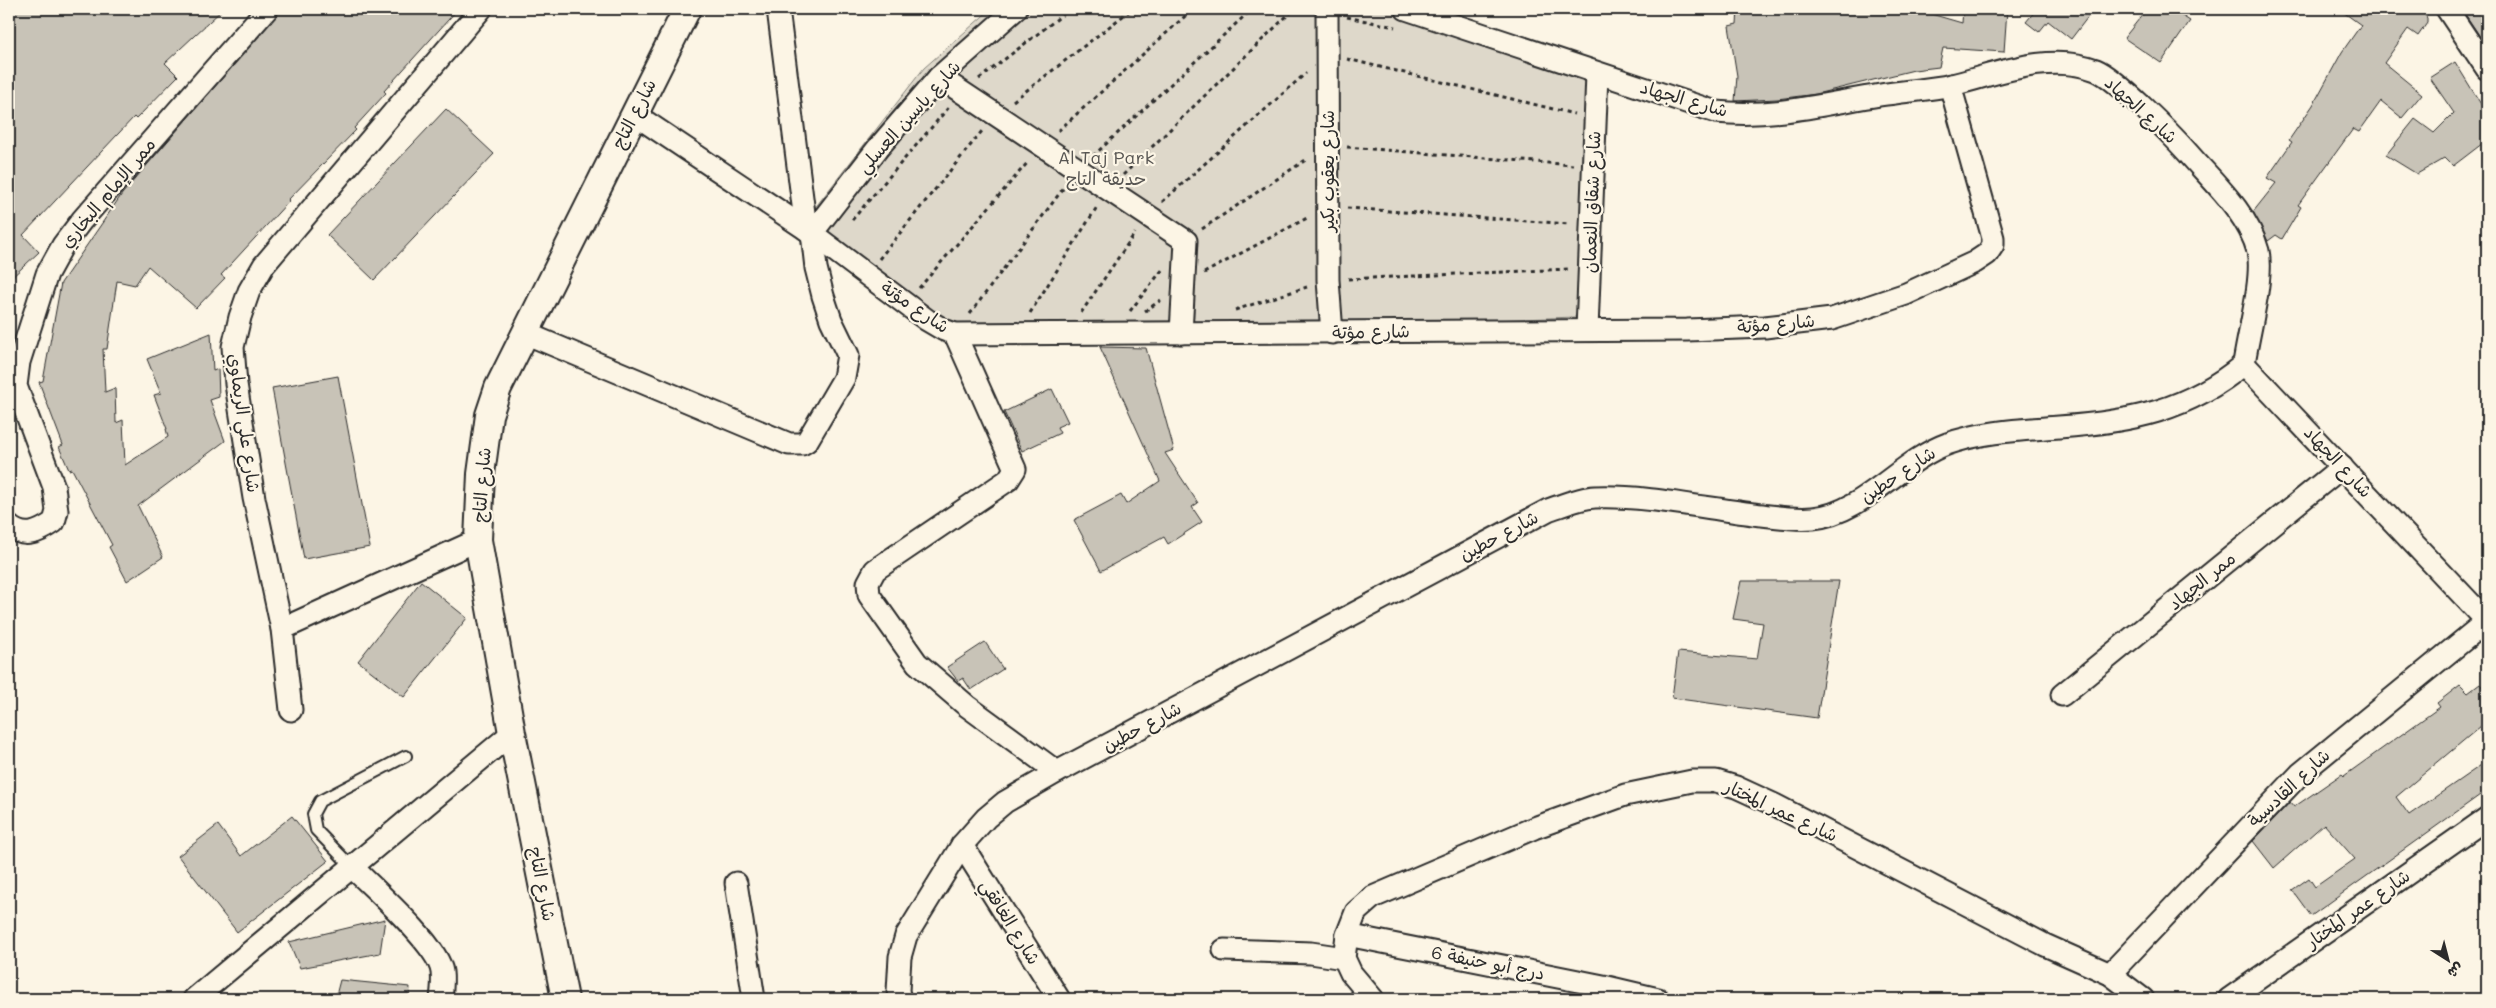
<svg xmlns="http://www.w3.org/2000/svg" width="2496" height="1008" viewBox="0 0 2496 1008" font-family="Mali,'Playpen Sans Arabic',sans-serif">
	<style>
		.green { fill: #ded8ca; stroke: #84827a }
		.building { fill: #c8c3b7; stroke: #2b2b2b }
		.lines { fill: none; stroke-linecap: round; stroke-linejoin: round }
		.service-casing { stroke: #2b2b2b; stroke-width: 14 }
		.minor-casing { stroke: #2b2b2b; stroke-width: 25 }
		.tertiary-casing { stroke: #2b2b2b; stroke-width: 30 }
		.path { stroke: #2b2b2b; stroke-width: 3; stroke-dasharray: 4 4; stroke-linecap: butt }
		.service { stroke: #fcf5e5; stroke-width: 10 }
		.minor { stroke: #fcf5e5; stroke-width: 21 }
		.tertiary { stroke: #fcf5e5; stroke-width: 26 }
		.labels { text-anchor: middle; stroke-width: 4.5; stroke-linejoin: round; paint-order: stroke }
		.street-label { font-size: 18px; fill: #2b2b2b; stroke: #fcf5e5 }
		.park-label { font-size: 18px; fill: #585653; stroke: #fcf5e5 }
	</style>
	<rect width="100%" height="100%" fill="#fcf5e5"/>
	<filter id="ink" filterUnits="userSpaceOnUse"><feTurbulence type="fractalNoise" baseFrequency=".02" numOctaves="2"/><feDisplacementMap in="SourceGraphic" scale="10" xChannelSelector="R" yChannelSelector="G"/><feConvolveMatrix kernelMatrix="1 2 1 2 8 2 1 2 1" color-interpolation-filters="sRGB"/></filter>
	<g filter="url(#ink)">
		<path class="green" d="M991,9H1418L1594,70L1576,317L1328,326L952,330L807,218L924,68Z"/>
		<g class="building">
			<path d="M15,9H223L165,63L178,76L136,119L134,117L23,235L39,252L9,280V14Z"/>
			<path d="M282,9H458L384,91L386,93L354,128L356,130L288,200L289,201L221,275L225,278L196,308L148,266L135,285L117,281L107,349H103L105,392L115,388L116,423L123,420L125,465L168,437L166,429H167L154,395L161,393L147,359L211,333L213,371L218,369L219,397L210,400L225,441L138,506L163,557L127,581L109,547L112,545L72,469L69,470L59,447L63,445L39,382L43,381L61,283L122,194Z"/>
			<path d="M1738,9H1914L1962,23L1963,9H2007L2004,52L1943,48L1939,67L1914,70L1816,94L1777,99L1735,101L1737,76L1729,26L1737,24Z"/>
			<path d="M2032,9H2094L2071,39L2048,21L2039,32L2026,22L2035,11Z"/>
			<path d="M2147,9H2171L2190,21L2161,63L2124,38Z"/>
			<path d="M2339,9H2421L2427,18V23L2418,36L2408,29L2384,63L2422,94L2402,118L2381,101L2359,132L2353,129L2298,205L2301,207L2282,239L2276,235L2268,241L2253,212L2276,183L2267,178L2292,142L2289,140L2313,105L2342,52L2361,25Z"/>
			<path d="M2474,9H2487V47L2465,14Z"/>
			<path d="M2455,62L2487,114V140L2453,166L2445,158L2417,174L2386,155L2415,119L2434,133L2454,113L2430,78Z"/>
			<path d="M446,109L494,154L374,280L327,235Z"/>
			<path d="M1100,347L1146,348L1174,450L1165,453L1198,503L1192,507L1202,522L1168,544L1164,537L1101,571L1074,520L1121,495L1126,504L1160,481Z"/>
			<path d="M338,376L370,547L304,559L272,388Z"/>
			<path d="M1052,389L1068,422L1057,427L1060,433L1022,451L1004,412Z"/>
			<path d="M421,581L467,618L404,697L358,661Z"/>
			<path d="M1741,581H1839L1817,718L1672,698L1678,652L1757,659L1763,623L1733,619Z"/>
			<path d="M985,642L1003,669L971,690L963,678L958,681L947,667Z"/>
			<path d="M2480,684L2487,693V721L2396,797L2409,815L2487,761V790L2311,916L2292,890L2309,878L2315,887L2355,859L2324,824L2274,868L2253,841L2290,802L2294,807L2342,774L2344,776L2440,707L2437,703L2460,685L2468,693Z"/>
			<path d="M292,816L328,861L237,932L178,856L218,825L241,856Z"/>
			<path d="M385,919L380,953L300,968L289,942Z"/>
			<path d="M340,980L410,987L409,999H335Z"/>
		</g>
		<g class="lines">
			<g class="service-casing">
				<path id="service" d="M352,867L316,830L313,814L320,801L406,756"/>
			</g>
			<g class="minor-casing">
				<g id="minor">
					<path d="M778,9L806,229"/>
					<path d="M1327,9L1328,280L1332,333"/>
					<path d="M1406,9L1716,112C1773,118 1824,104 1880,95C1904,91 1928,90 1952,85C1997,74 2049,52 2096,70C2116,78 2172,135 2188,153C2213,182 2248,213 2258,251C2264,278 2248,334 2244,364"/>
					<path d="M2447,9L2487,69"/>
					<path d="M939,77L1186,241L1181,333"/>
					<path d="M634,114L806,229L927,320L944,330L955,334L1687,330L1765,327L1832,319L1906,294L1975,262L1987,254L1993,245V238L1950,85"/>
					<path d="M1587,330L1597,74"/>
					<path d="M525,333L789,444H802L807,441L844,378L848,355L831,320L823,296L816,268L812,233L878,148L939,77L1016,9"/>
					<path d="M955,334L1015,469L1008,480L875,570L868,583L869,595L917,663L967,706L1057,772"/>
					<path d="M2244,364L2487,621"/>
					<path d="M9,526C24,539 38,533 54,522L57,511L54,487L16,386L19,362L47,274L63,245L82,220L267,9"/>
					<path d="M282,629L478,540"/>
					<path d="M2062,695L2342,467"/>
					<path d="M291,710L282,629L254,498L236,384L233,347L240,317L249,291L264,265L481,9"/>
					<path d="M962,845L1059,999"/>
					<path d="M352,867C372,887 439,946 442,972C443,980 442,991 441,999"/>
					<path d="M736,883L754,999"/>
					<path d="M1347,935L1603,986L1658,999"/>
					<path d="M1224,950L1311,953L1344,958"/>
					<path d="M2110,974L2300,774L2487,621"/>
					<path d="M194,999L512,733"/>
					<path d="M900,999L898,991L900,957L906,936L962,845L986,818L1005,802L1057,772L1548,510C1563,505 1579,498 1595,497C1643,495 1704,508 1753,514C1772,516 1793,520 1813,518C1863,514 1900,461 1947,444C1983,431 2021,430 2059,427C2130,422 2188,411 2244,364"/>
					<path d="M1373,999L1351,973L1344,958L1347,935L1356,912L1373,897L1534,828L1625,795L1692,781H1716L1736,787L1775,805L2045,945L2110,974L2143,999"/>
					<path d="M2229,999L2487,818"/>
				</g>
			</g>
			<g class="tertiary-casing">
				<path id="tertiary" d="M565,999L512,733L478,540L481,474L489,415L498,388L687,9"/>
			</g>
			<g class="path">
				<path d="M1347,17L1395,27"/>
				<path d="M1347,59L1574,114"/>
				<path d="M979,79L1070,9"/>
				<path d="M1013,101L1132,9"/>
				<path d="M1058,131L1193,9"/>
				<path d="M1347,147L1573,165"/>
				<path d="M1093,156L1252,9"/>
				<path d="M1123,175L1294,9"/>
				<path d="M1162,202L1306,73"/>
				<path d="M1347,208L1570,224"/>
				<path d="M852,220L949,107"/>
				<path d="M1202,229L1307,159"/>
				<path d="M879,259L982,131"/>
				<path d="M1204,273L1307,218"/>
				<path d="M1348,279L1569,269"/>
				<path d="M919,288L1029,161"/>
				<path d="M1235,310L1307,287"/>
				<path d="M1130,311L1163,269"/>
				<path d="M1145,311L1161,300"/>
				<path d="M1030,313L1097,207"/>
				<path d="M1081,313L1135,233"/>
				<path d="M970,314L1065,186"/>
			</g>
			<use href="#service" class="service"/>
			<use href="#minor" class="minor"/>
			<use href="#tertiary" class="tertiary"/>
		</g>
	</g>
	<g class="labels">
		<g class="street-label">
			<text transform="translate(1684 99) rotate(16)" y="6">شارع الجهاد</text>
			<text transform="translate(2141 110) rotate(42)" y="6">شارع الجهاد</text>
			<text transform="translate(634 114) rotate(-63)" y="6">شارع التاج</text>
			<text transform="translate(909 117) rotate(-48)" y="6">شارع ياسين العسلي</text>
			<text transform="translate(1328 171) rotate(-90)" y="6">شارع يعقوب بكير</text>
			<text transform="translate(108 193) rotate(-50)" y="6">ممر الإمام البخاري</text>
			<text transform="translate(1592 202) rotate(-88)" y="6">شارع شقاق النعمان</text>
			<text transform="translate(915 307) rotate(34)" y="6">شارع مؤتة</text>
			<text transform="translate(1776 324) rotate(-5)" y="6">شارع مؤتة</text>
			<text transform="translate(1371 332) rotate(-1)" y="6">شارع مؤتة</text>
			<text transform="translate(244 423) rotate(82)" y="6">شارع علي الريماوي</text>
			<text transform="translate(2338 462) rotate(47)" y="6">شارع الجهاد</text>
			<text transform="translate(1898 475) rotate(-34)" y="6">شارع حطين</text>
			<text transform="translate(482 485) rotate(-86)" y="6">شارع التاج</text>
			<text transform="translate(1499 536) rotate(-28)" y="6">شارع حطين</text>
			<text transform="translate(2202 581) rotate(-39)" y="6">ممر الجهاد</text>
			<text transform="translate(1142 727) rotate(-28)" y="6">شارع حطين</text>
			<text transform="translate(2289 788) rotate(-43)" y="6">شارع القادسية</text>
			<text transform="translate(1781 811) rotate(25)" y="6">شارع عمر المختار</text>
			<text transform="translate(542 884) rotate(79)" y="6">شارع التاج</text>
			<text transform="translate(2358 909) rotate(-35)" y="6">شارع عمر المختار</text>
			<text transform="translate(1010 922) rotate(58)" y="6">شارع الغافقي</text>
			<text transform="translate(1488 963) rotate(11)" y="6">درج أبو حنيفة 6</text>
		</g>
		<g class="park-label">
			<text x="1106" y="164">Al Taj Park<tspan x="1106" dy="21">حديقة التاج</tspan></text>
		</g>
	</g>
	<rect width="2496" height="1008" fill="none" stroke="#fcf5e5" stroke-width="30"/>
	<rect x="15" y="15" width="2466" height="978" fill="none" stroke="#2b2b2b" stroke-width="2" filter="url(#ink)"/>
	<g transform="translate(2448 960) rotate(144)" stroke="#fcf5e5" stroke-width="4" paint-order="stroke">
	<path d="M0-4L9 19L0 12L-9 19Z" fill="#2b2b2b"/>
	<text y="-8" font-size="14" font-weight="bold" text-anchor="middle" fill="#2b2b2b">ش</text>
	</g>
</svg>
